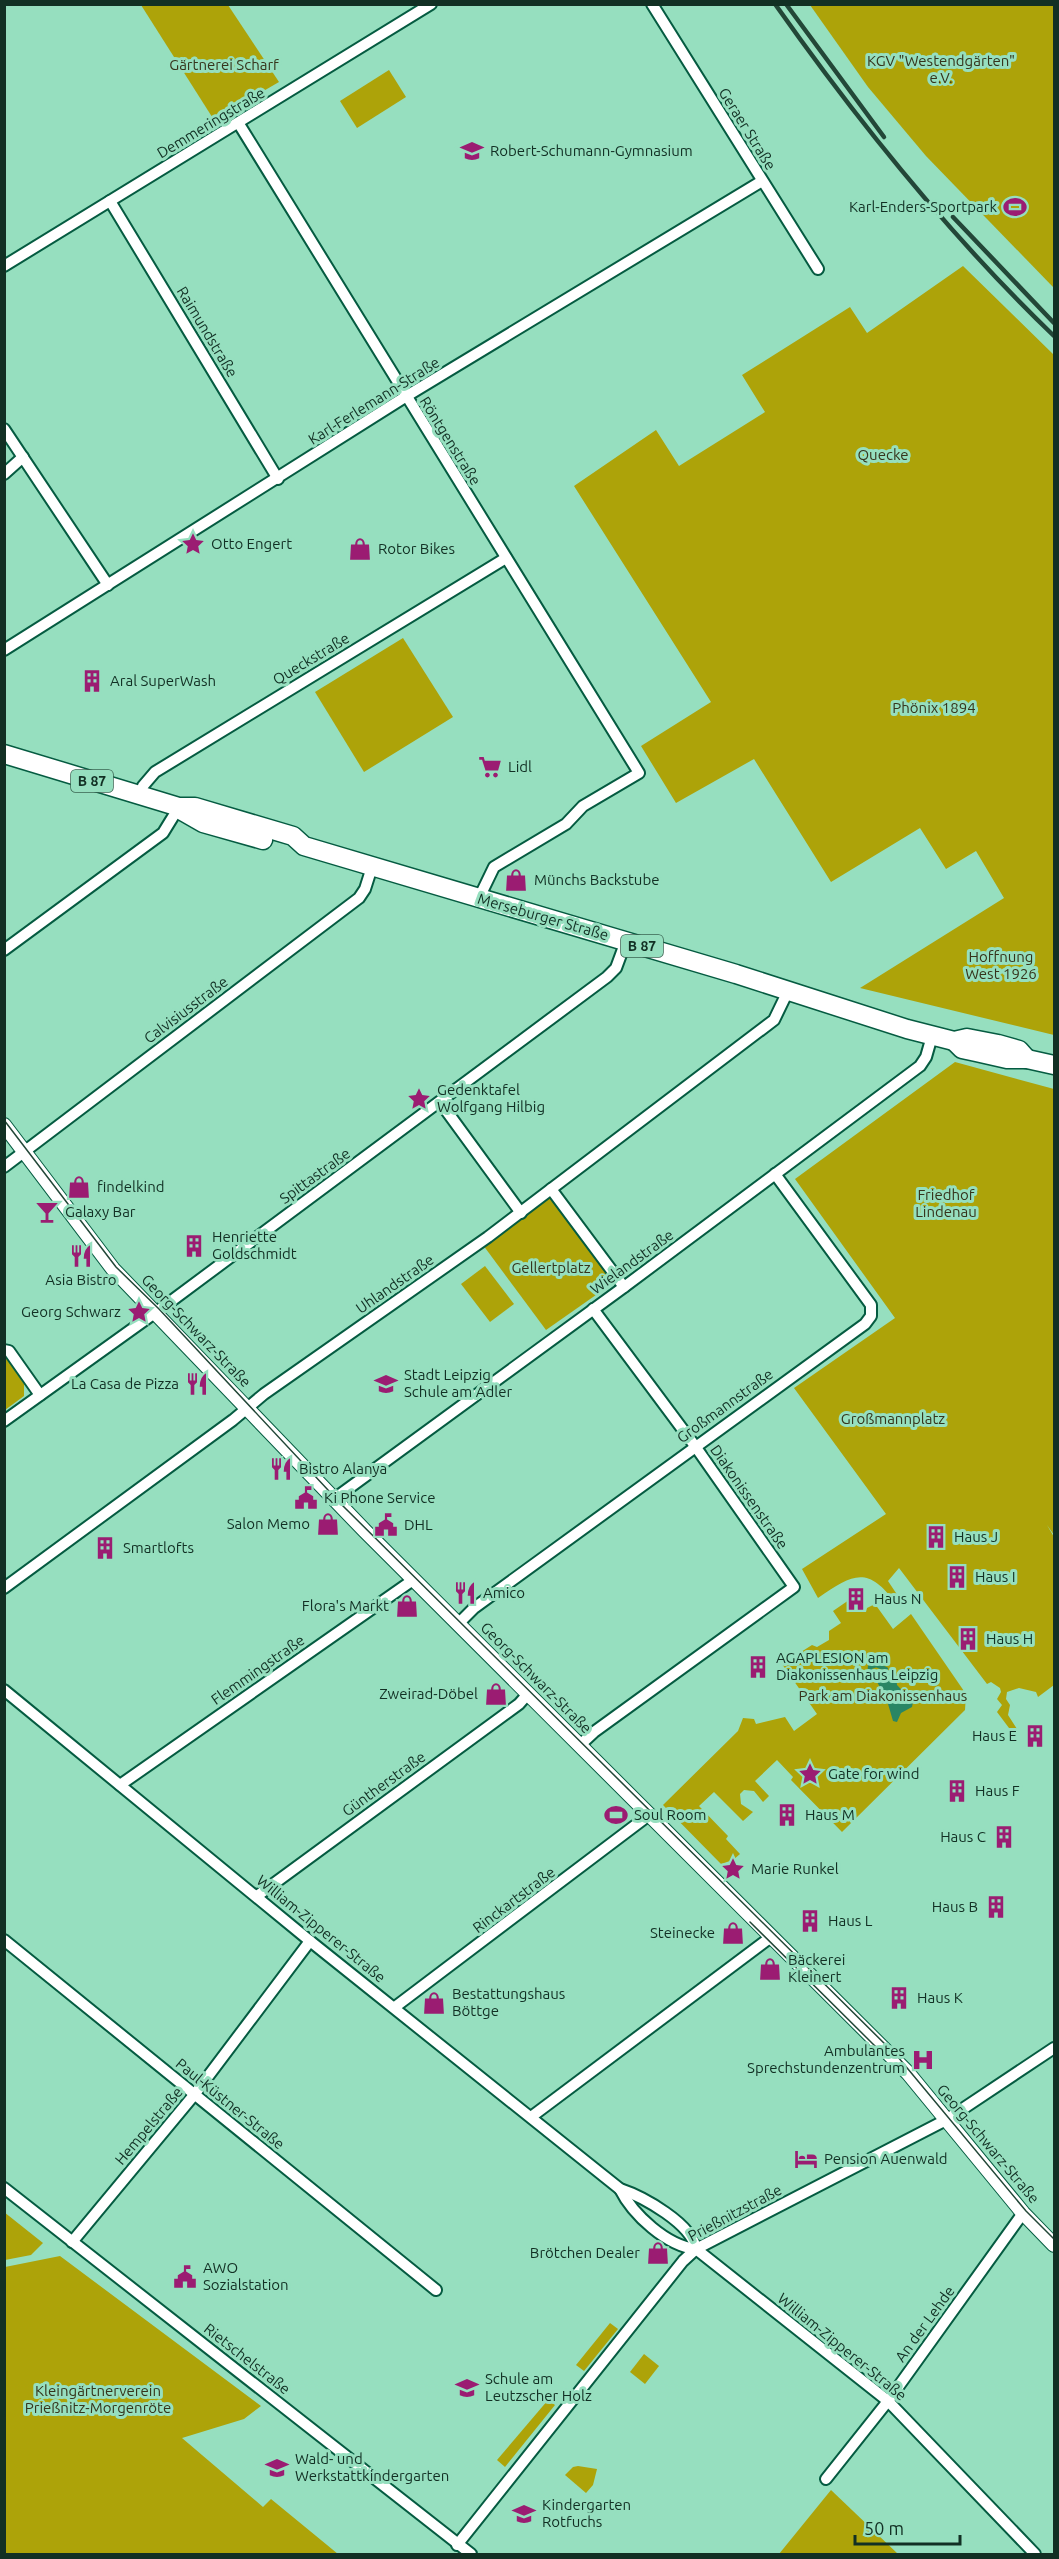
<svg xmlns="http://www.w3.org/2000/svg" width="1059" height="2559" viewBox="0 0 1059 2559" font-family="Ubuntu,sans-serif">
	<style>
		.green { fill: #ada309 }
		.water { fill: #298664 }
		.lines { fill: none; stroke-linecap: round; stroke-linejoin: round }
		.stream { stroke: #298664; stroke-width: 4.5 }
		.minor-casing { stroke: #055b41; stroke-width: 14 }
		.tertiary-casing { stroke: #055b41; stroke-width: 16 }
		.primary-casing { stroke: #055b41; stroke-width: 21 }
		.minor { stroke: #fff; stroke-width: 10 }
		.tertiary { stroke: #fff; stroke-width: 14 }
		.primary { stroke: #fff; stroke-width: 18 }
		.tram { stroke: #234738; stroke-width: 1.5 }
		.rail { stroke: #234738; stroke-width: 4.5 }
		.labels { text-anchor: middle; stroke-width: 6; stroke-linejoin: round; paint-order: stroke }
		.shield { fill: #96dfbf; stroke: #3a6452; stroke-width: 1.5 }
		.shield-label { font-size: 14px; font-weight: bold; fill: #123024 }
		.park-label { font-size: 15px; fill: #36341c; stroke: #96dfbf }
		.street-label { font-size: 15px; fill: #123024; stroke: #96dfbf }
		.poi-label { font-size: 15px; fill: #123024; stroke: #96dfbf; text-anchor: start }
	</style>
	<rect width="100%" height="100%" fill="#96dfbf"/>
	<g class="green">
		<path d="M141,5H228L279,82L214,120Z"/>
		<path d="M810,5H1054V288L926,156L868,87Z"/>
		<path d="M389,70L406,97L357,128L340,101Z"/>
		<path d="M963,266L1054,355V1035L860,988L1004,898L976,851L946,869L920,828L831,882L754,759L676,803L641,746L711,702L574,486L656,430L679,466L765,412L742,375L850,307L867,333Z"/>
		<path d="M403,638L453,717L364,772L315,692Z"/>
		<path d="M955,1062L1054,1089V1535L1047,1525L1054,1537V1685L1038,1697L1036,1692L1019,1688L1007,1692L1006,1699L1010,1705L1008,1715L1017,1729L1012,1732L997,1712L1002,1705L997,1699L1001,1692L1000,1688L991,1682L987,1684L899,1568L888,1581L902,1602L896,1604C868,1565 853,1574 818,1598L802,1569L886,1514L794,1388L895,1318L795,1179Z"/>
		<path d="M549,1196L613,1283L546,1330L483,1245Z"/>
		<path d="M485,1266L514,1304L490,1322L461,1284Z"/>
		<path d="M4,1355L24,1384V1396L5,1410Z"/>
		<path d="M849,1600L857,1607V1611L866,1612L867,1608L875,1604L893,1629L911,1614L966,1694L965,1710L842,1832L791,1780L793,1777L777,1760L755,1781L769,1796L763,1802L754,1791L744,1790L740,1794L741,1804L753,1812L743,1821L714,1792L699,1806L728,1836L726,1839L740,1854L733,1860L721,1864L663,1805L738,1731L743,1718L754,1719L756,1724L785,1717L794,1731L817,1714L782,1664L812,1645L817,1647L829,1640V1631L841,1623L833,1611Z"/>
		<path d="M4,2212L43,2243L31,2255L5,2260Z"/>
		<path d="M60,2256L261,2406L244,2419L182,2438L263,2507L271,2499L338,2554H5V2267Z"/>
		<path d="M610,2323L618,2329L584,2371L576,2365Z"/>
		<path d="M644,2354L659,2366L645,2384L630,2372Z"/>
		<path d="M548,2400L555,2405L505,2467L497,2460Z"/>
		<path d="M578,2466L597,2469L593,2485L586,2493L565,2475L573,2467Z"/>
		<path d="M831,2490L898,2554H779Z"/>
	</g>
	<path class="water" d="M886,1669L896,1674L897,1685L913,1702L912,1707L901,1713L897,1722L893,1721L886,1697L877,1682L878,1678L884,1676Z"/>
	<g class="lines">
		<path class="stream" d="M852,1679L870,1671V1667L876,1665L886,1669"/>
		<g class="minor-casing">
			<g id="minor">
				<path d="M652,4L818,269"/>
				<path d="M239,124L639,773L583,806L566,824L494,867L479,898"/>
				<path d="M110,201L278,479"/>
				<path d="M4,266L431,4"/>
				<path d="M4,429L108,585"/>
				<path d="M4,474L23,457"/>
				<path d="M4,650L405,397L762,181"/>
				<path d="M140,795L143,786L155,772L506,558"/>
				<path d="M4,950L163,833L179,807"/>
				<path d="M440,1102L521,1213"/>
				<path d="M4,1167L359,898L365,889L372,867"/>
				<path d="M551,1189L624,1287"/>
				<path d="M4,1350L9,1351L40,1395"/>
				<path d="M4,1421L170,1302L607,977L616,968L626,941"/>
				<path d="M334,1499L624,1287L920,1066L926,1057L932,1036"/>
				<path d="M4,1588L233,1420L264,1394L488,1237L774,1020L788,991"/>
				<path d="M458,1624L474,1608L865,1324L871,1316V1305L775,1174"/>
				<path d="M4,1690L310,1941L620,2189C644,2197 692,2224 696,2249"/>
				<path d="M580,1745L594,1732L794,1587L695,1446L593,1309"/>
				<path d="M120,1785L413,1580"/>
				<path d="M257,1896L519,1704L527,1695"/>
				<path d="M4,1940L436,2290"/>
				<path d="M395,2007L649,1815"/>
				<path d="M531,2117L771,1937"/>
				<path d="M4,2188L471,2554"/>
				<path d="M620,2189C633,2215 667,2246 696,2249L888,2401L1035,2554"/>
				<path d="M72,2242L194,2095L310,1941"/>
				<path d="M826,2479L888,2401L1023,2213"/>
				<path d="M457,2545L683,2261L696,2249L946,2120L1054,2048"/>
			</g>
		</g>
		<g class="tertiary-casing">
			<path id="tertiary" d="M4,1125L113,1269L365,1531L908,2073L1023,2213L1054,2245"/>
		</g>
		<g class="primary-casing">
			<g id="primary">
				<path d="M4,754L179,807H195L293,836L304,846L736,974L907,1029L954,1041L967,1038L998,1044L1019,1050L1027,1059"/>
				<path d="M182,811L203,823L263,840"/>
				<path d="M954,1041L962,1049L976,1052L1007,1059H1027L1054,1065"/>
			</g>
		</g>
		<use href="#minor" class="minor"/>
		<use href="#tertiary" class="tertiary"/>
		<use href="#primary" class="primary"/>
		<g class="tram">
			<path d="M4,1120L116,1267L159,1309L342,1505L898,2057L1026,2211L1054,2239"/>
			<path d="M750,1922L876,2047"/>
		</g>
		<g class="rail">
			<path d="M775,4C859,123 949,235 1054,336"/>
			<path d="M786,4L884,137"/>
			<path d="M953,217L1054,323"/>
		</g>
	</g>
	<defs>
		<g id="school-bare" transform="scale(1.8)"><path d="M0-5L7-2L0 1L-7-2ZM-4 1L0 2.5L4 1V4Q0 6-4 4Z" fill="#9b1c72" stroke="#96dfbf" stroke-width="2.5" paint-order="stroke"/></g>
		<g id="stadium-bare" transform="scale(1.8)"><path d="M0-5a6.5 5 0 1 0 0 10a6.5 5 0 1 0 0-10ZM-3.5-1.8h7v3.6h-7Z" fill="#9b1c72" stroke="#96dfbf" stroke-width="2.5" paint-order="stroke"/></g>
		<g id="sight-bare" transform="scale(1.8)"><path d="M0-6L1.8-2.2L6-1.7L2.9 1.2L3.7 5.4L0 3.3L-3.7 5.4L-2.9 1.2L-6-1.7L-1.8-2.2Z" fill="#9b1c72" stroke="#96dfbf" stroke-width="2.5" paint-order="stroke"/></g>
		<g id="shop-bare" transform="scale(1.8)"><path d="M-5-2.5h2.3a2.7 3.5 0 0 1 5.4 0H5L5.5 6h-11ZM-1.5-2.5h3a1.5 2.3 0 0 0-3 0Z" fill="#9b1c72" stroke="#96dfbf" stroke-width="2.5" paint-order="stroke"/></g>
		<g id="building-bare" transform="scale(1.8)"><path d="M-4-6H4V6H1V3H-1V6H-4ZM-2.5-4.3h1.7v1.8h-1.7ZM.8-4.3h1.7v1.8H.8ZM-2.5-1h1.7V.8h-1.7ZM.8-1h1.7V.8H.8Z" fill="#9b1c72" stroke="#96dfbf" stroke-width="2.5" paint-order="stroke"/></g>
		<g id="supermarket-bare" transform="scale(1.8)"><path d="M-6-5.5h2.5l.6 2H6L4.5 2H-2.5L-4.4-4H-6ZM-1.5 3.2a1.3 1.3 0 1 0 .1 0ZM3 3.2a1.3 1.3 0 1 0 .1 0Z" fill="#9b1c72" stroke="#96dfbf" stroke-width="2.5" paint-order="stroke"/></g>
		<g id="bar-bare" transform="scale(1.8)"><path d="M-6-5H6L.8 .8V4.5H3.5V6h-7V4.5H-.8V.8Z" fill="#9b1c72" stroke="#96dfbf" stroke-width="2.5" paint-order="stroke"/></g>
		<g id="restaurant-bare" transform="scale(1.8)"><path d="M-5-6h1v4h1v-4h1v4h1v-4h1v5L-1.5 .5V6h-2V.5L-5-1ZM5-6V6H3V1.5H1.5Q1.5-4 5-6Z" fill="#9b1c72" stroke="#96dfbf" stroke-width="2.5" paint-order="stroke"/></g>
		<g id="civic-bare" transform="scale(1.8)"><path d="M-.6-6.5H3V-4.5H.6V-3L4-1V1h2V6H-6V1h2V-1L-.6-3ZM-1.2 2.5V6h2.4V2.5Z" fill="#9b1c72" stroke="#96dfbf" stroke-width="2.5" paint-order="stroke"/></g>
		<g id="hospital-bare" transform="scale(1.8)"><path d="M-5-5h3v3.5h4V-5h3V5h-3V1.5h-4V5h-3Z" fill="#9b1c72" stroke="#96dfbf" stroke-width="2.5" paint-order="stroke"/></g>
		<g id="hotel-bare" transform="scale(1.8)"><path d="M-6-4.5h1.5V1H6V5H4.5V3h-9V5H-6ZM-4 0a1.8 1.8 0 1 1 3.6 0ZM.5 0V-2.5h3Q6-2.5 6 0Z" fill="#9b1c72" stroke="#96dfbf" stroke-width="2.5" paint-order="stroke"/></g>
	</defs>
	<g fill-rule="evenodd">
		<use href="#school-bare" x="472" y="151"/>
		<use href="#stadium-bare" x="1015" y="207"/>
		<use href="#sight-bare" x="193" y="544"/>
		<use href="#shop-bare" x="360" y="549"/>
		<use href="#building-bare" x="92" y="681"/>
		<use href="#supermarket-bare" x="490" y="767"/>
		<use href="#shop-bare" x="516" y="880"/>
		<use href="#sight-bare" x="419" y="1099"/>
		<use href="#shop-bare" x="79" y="1187"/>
		<use href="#bar-bare" x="47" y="1212"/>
		<use href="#building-bare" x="194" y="1246"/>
		<use href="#restaurant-bare" x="81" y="1256"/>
		<use href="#sight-bare" x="139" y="1312"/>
		<use href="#restaurant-bare" x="197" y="1384"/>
		<use href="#school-bare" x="386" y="1384"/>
		<use href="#restaurant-bare" x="281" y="1469"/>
		<use href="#civic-bare" x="306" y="1498"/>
		<use href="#shop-bare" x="328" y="1524"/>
		<use href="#civic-bare" x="386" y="1525"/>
		<use href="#building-bare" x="936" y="1537"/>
		<use href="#building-bare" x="105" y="1548"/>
		<use href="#building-bare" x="957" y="1577"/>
		<use href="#restaurant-bare" x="465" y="1593"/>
		<use href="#building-bare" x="856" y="1599"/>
		<use href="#shop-bare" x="407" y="1606"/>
		<use href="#building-bare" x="968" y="1639"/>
		<use href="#building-bare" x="758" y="1667"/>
		<use href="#shop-bare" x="496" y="1694"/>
		<use href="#building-bare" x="1035" y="1736"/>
		<use href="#sight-bare" x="810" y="1774"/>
		<use href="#building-bare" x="957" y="1791"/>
		<use href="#stadium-bare" x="616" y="1815"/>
		<use href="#building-bare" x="787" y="1815"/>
		<use href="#building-bare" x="1004" y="1837"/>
		<use href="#sight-bare" x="733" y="1869"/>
		<use href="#building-bare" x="996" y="1907"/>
		<use href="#building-bare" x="810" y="1921"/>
		<use href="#shop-bare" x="733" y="1933"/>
		<use href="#shop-bare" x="770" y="1969"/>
		<use href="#building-bare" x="899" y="1998"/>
		<use href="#shop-bare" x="434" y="2003"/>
		<use href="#hospital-bare" x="923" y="2060"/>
		<use href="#hotel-bare" x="806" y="2159"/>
		<use href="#shop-bare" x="658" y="2253"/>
		<use href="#civic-bare" x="185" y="2277"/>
		<use href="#school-bare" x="467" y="2388"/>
		<use href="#school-bare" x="277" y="2468"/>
		<use href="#school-bare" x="524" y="2514"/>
	</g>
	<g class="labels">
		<g class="shield">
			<rect x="71" y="770" width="42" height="22" rx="4.5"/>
			<rect x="621" y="935" width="42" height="22" rx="4.5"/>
		</g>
		<g class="shield-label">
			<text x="92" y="786">B 87</text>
			<text x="642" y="951">B 87</text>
		</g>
		<g class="park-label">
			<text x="941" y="66">KGV "Westendgärten"<tspan x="941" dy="17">e.V.</tspan></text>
			<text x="224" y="70">Gärtnerei Scharf</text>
			<text x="883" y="460">Quecke</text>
			<text x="934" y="713">Phönix 1894</text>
			<text x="1001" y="962">Hoffnung<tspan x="1001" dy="17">West 1926</tspan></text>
			<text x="946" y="1200">Friedhof<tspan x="946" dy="17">Lindenau</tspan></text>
			<text x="551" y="1273">Gellertplatz</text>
			<text x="893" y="1424">Großmannplatz</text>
			<text x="883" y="1701">Park am Diakonissenhaus</text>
			<text x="98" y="2396">Kleingärtnerverein<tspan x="98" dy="17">Prießnitz-Morgenröte</tspan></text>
		</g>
		<g class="street-label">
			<text transform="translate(211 123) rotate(-31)" y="5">Demmeringstraße</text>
			<text transform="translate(747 129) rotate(58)" y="5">Geraer Straße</text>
			<text transform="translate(207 332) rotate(59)" y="5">Raimundstraße</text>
			<text transform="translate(374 401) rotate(-32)" y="5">Karl-Ferlemann-Straße</text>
			<text transform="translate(450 441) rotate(58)" y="5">Röntgenstraße</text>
			<text transform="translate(311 659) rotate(-31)" y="5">Queckstraße</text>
			<text transform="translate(543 917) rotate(16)" y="5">Merseburger Straße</text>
			<text transform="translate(186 1010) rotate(-37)" y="5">Calvisiusstraße</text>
			<text transform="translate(315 1176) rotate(-36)" y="5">Spittastraße</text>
			<text transform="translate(632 1262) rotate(-36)" y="5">Wielandstraße</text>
			<text transform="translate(395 1284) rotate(-35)" y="5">Uhlandstraße</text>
			<text transform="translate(196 1331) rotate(46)" y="5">Georg-Schwarz-Straße</text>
			<text transform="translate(725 1406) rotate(-36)" y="5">Großmannstraße</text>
			<text transform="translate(749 1497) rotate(55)" y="5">Diakonissenstraße</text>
			<text transform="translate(258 1670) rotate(-35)" y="5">Flemmingstraße</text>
			<text transform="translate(536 1678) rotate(45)" y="5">Georg-Schwarz-Straße</text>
			<text transform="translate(384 1784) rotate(-36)" y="5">Güntherstraße</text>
			<text transform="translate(514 1900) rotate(-37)" y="5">Rinckartstraße</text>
			<text transform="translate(321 1929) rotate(39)" y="5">William-Zipperer-Straße</text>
			<text transform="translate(230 2104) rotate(39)" y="5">Paul-Küstner-Straße</text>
			<text transform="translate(149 2126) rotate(-50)" y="5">Hempelstraße</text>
			<text transform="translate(988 2144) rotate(50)" y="5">Georg-Schwarz-Straße</text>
			<text transform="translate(735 2213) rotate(-28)" y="5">Prießnitzstraße</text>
			<text transform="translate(925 2324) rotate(-54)" y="5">An der Lehde</text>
			<text transform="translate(842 2347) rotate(39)" y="5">William-Zipperer-Straße</text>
			<text transform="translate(247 2359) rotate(38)" y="5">Rietschelstraße</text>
		</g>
		<g class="poi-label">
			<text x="490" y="156">Robert-Schumann-Gymnasium</text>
			<text x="997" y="212" text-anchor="end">Karl-Enders-Sportpark</text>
			<text x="211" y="549">Otto Engert</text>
			<text x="378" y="554">Rotor Bikes</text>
			<text x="110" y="686">Aral SuperWash</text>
			<text x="508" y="772">Lidl</text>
			<text x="534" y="885">Münchs Backstube</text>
			<text x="437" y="1095">Gedenktafel<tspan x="437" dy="17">Wolfgang Hilbig</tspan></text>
			<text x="97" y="1192">findelkind</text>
			<text x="65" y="1217">Galaxy Bar</text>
			<text x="212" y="1242">Henriette<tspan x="212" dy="17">Goldschmidt</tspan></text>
			<text x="81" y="1285" text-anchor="middle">Asia Bistro</text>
			<text x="121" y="1317" text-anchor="end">Georg Schwarz</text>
			<text x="404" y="1380">Stadt Leipzig<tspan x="404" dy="17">Schule am Adler</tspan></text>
			<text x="179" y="1389" text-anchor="end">La Casa de Pizza</text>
			<text x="299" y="1474">Bistro Alanya</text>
			<text x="324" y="1503">Ki Phone Service</text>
			<text x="310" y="1529" text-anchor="end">Salon Memo</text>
			<text x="404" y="1530">DHL</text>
			<text x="954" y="1542">Haus J</text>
			<text x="123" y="1553">Smartlofts</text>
			<text x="975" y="1582">Haus I</text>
			<text x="483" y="1598">Amico</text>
			<text x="874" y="1604">Haus N</text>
			<text x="389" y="1611" text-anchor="end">Flora's Markt</text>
			<text x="986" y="1644">Haus H</text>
			<text x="776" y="1663">AGAPLESION am<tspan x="776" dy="17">Diakonissenhaus Leipzig</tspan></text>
			<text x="478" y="1699" text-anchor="end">Zweirad-Döbel</text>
			<text x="1017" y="1741" text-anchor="end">Haus E</text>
			<text x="828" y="1779">Gate for wind</text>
			<text x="975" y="1796">Haus F</text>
			<text x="634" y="1820">Soul Room</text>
			<text x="805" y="1820">Haus M</text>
			<text x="986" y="1842" text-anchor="end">Haus C</text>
			<text x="751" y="1874">Marie Runkel</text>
			<text x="978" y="1912" text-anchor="end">Haus B</text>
			<text x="828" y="1926">Haus L</text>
			<text x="715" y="1938" text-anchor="end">Steinecke</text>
			<text x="788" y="1965">Bäckerei<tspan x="788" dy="17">Kleinert</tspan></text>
			<text x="452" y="1999">Bestattungshaus<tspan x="452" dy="17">Böttge</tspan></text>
			<text x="917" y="2003">Haus K</text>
			<text x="905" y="2056" text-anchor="end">Ambulantes<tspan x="905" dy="17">Sprechstundenzentrum</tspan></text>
			<text x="824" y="2164">Pension Auenwald</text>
			<text x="640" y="2258" text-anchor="end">Brötchen Dealer</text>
			<text x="203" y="2273">AWO<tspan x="203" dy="17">Sozialstation</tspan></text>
			<text x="485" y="2384">Schule am<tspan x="485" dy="17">Leutzscher Holz</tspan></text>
			<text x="295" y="2464">Wald- und<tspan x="295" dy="17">Werkstattkindergarten</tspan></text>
			<text x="542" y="2510">Kindergarten<tspan x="542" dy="17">Rotfuchs</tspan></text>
		</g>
	</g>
	<rect width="1059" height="2559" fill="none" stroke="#123024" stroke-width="12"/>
	<path d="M855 2535v9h105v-9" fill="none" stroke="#123024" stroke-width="3"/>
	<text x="864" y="2535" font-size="18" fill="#123024" stroke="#96dfbf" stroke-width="4.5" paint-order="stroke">50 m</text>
</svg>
